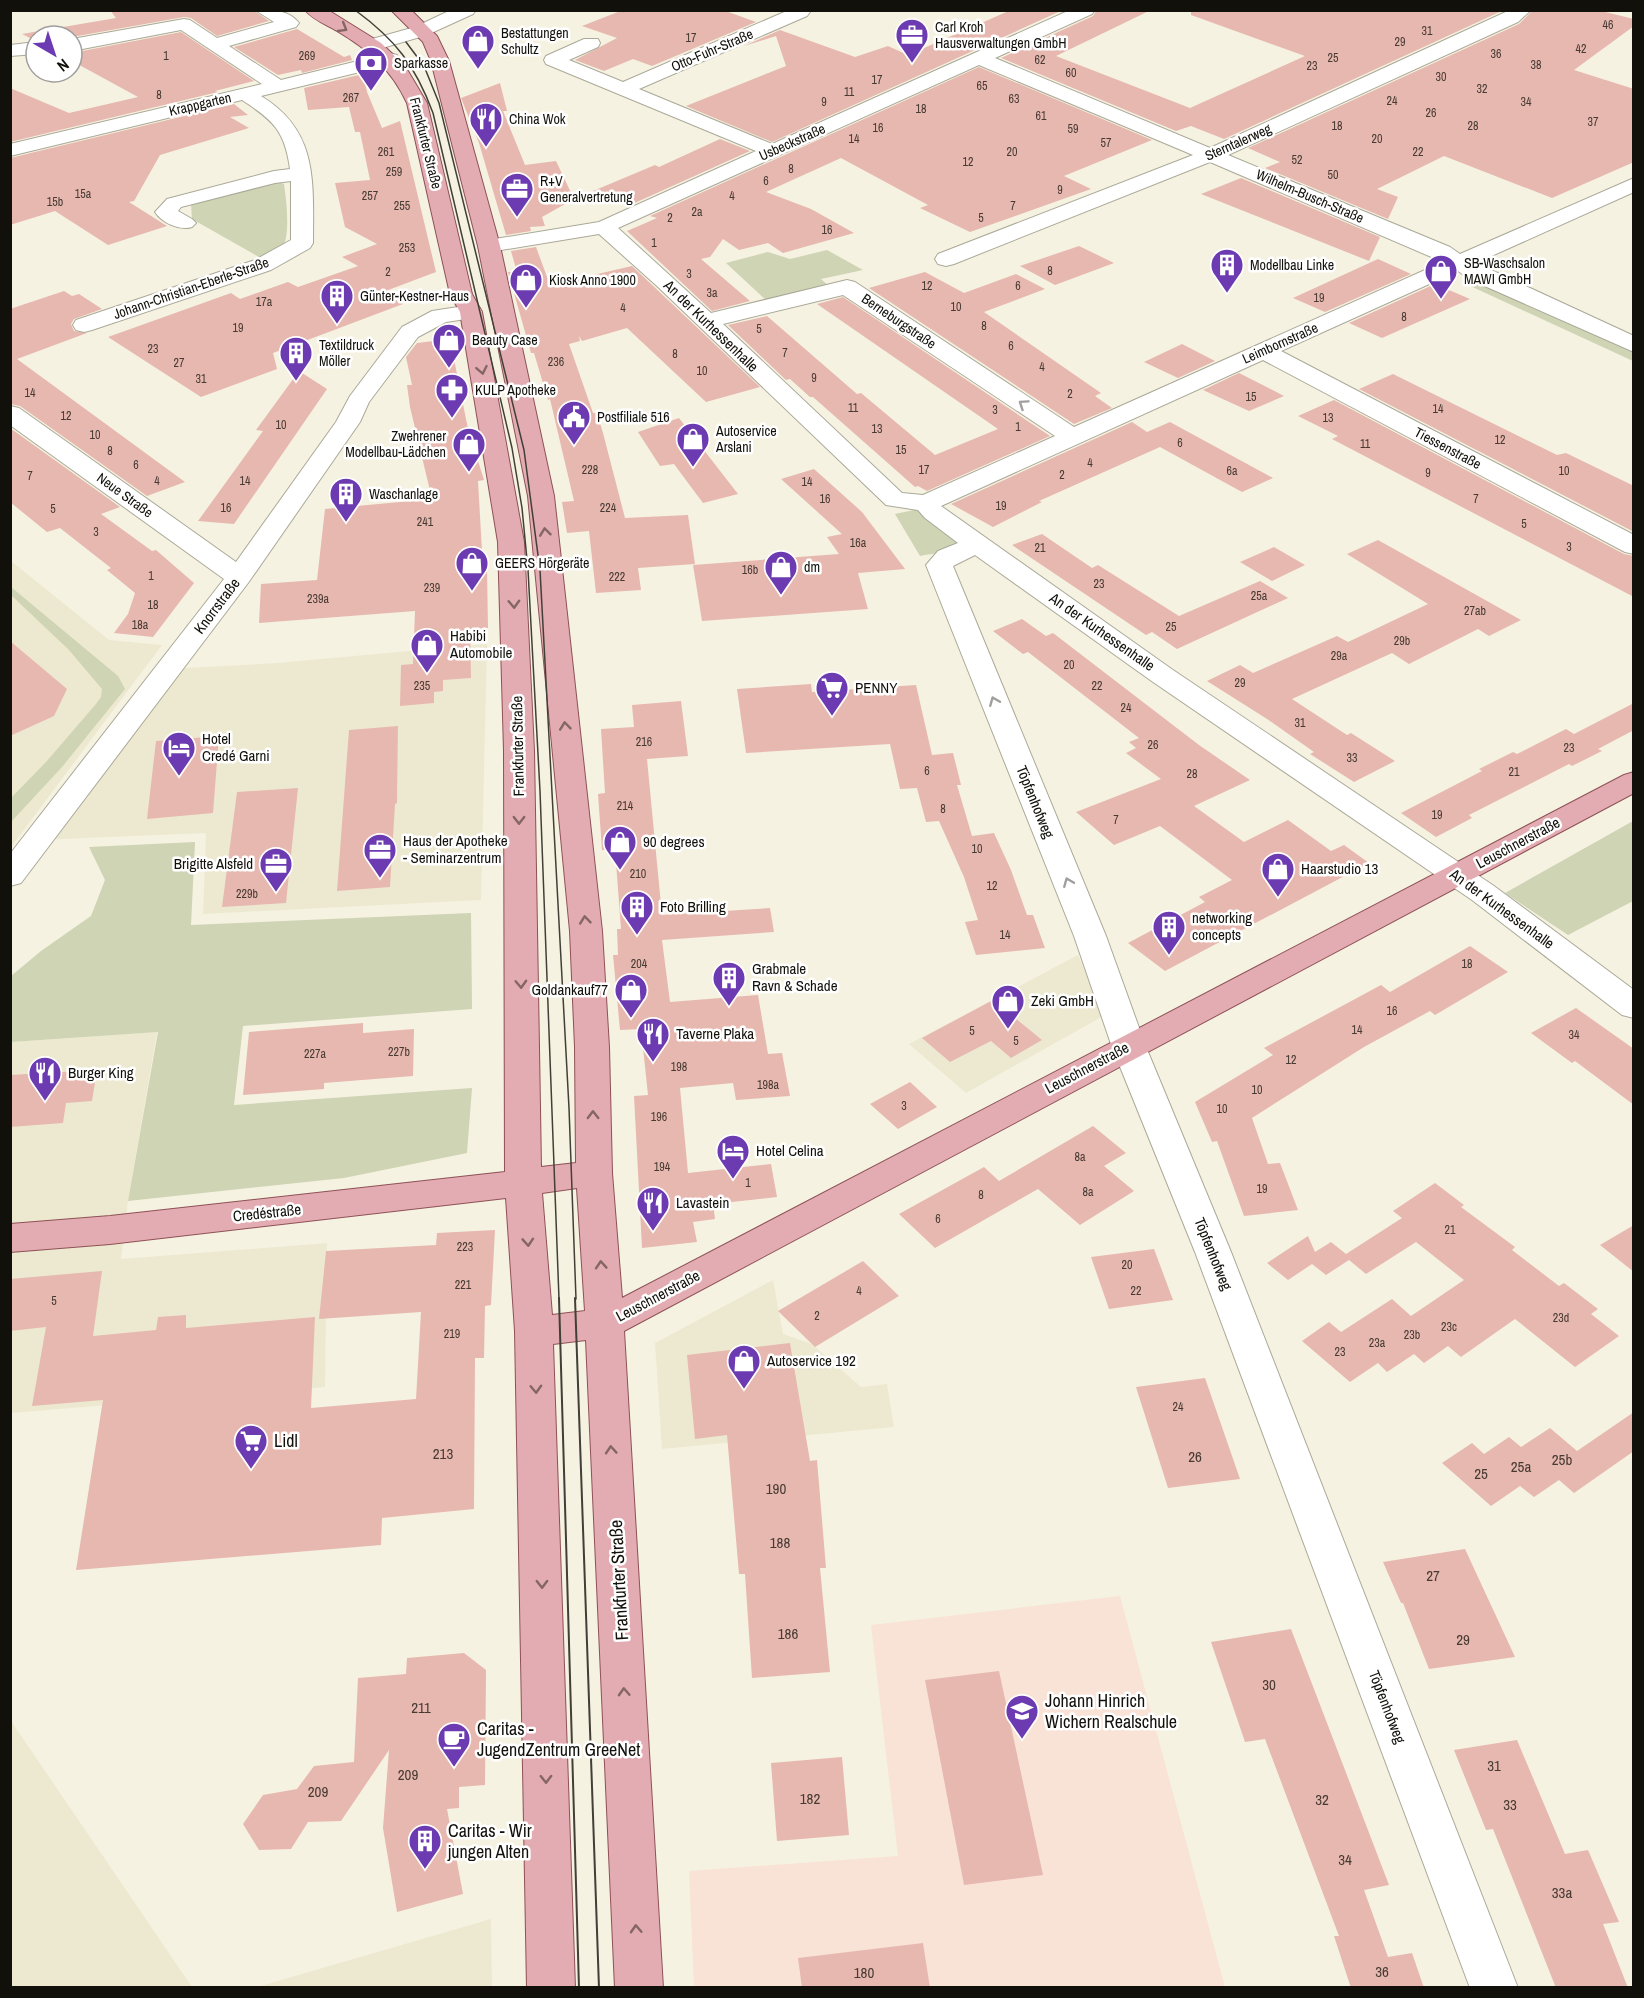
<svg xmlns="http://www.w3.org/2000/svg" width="1644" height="1998" viewBox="0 0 1644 1998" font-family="'Archivo Narrow',sans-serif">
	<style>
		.built { fill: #ede9d0 }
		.education { fill: #f9e3d6 }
		.green { fill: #cfd4b4 }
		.building { fill: #e7b8af }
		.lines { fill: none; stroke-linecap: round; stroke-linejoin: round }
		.minor-casing { stroke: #aba998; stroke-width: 2 }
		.major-casing { stroke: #8e5156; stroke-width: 2 }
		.minor { fill: #fff; fill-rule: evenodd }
		.major { fill: #e3acb2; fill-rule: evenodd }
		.tram-far1 { stroke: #413f37; stroke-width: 1.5 }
		.tram { stroke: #413f37; stroke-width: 2 }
		.oneway { stroke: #846666 }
		.oneway2 { stroke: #a09f9d }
		.labels { text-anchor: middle; stroke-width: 5; stroke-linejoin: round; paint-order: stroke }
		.number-label { font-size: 12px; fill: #463a33 }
		.far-poi-label { font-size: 14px; fill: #11100a; stroke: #fff; text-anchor: start }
		.far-street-label { font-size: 14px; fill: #11100a; stroke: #fff }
		.street-label { font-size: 15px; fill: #11100a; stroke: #fff }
		.poi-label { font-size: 15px; fill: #11100a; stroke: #fff; text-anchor: start }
		.near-number-label { font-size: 15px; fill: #463a33 }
		.near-poi-label { font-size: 18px; fill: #11100a; stroke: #fff; text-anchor: start }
		.near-street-label { font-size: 18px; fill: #11100a; stroke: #fff }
	</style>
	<rect width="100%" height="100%" fill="#f5f2e1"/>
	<g class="built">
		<path d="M11,561L109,640L162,645L11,847Z"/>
		<path d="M487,644L481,900L203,914L206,833L38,840L169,669L277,663Z"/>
		<path d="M1078,955L1105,1015L966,1093L909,1044Z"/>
		<path d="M157,1032L128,1201L121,1259L327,1243L325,1387L11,1413V1042Z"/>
		<path d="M773,1280L783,1334L812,1344L861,1387L887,1384L894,1427L662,1449L655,1343Z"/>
		<path d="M10,1721H11L192,1987H11Z"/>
		<path d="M491,1919L492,1987H257Z"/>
	</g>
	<path class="education" d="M1120,1596L1225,1987H694L689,1871L898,1856L871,1625Z"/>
	<g class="green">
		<path d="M274,180L284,184C286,196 291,238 282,247C277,252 266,254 259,257L192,219L191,204Z"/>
		<path d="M827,250L863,270L821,279L830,287L768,302L726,263L768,252L790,259Z"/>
		<path d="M1475,280L1633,352V361L1466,284Z"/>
		<path d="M919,509L958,541C950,554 933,553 920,556L895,514Z"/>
		<path d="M11,587L118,676L125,689L62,767L11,822V798L46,762L96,704L101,697L102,689L69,650L11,595Z"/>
		<path d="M1633,821V901L1568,935L1505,893Z"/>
		<path d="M195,842L191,925L471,913L472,1009L243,1026L234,1105L472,1088L467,1153L344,1178L128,1201L158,1032L11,1042V976L41,951L91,916L105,880L89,847Z"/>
	</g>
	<g class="building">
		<path d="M110,10H253L269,21L217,36L191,18L184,17L72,37L36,36V40H34L22,34L116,18Z"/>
		<path d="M623,10H723L756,22L652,66L633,59L604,71L575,60L617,38L582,26Z"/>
		<path d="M1011,10H1063L772,142L686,106L786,66L776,36L744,46L780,30L855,57L888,46L908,55Z"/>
		<path d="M1097,10H1151L1056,56L1190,108L1305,56L1191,15V10H1504L1224,139L1191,126L1176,131L1001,58L1093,16Z"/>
		<path d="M1533,10H1597L1634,19V26L1574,70L1634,89V162L1552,198L1444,156L1377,189L1398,197L1388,219L1265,168L1280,162L1248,148L1519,24Z"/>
		<path d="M297,29L344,57L350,55L352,60L302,73L301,70L278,75L234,47Z"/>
		<path d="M181,32L254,81L215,91L218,92L10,142V88L69,113L138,97L72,61V53Z"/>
		<path d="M979,67L1152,140L1064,176L1091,189L970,232L920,208L928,205L841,158L766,192L811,209L854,233L783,253L768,243L739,250L723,239L710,257L701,259L750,301L712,311L627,231L657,218L650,216Z"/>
		<path d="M363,74L367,92L382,128L400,121L436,272L383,292L403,304L273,353L277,369L201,397L108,337L231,293L240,299L288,282L298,287L358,266L342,257L377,244L345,227L335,183L370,180L360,132H355L349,107L308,110L304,88Z"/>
		<path d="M500,83L507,111H503L525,165L556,161L574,199L542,217L545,226L530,227L531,231L506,235L479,143L461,98Z"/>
		<path d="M234,104L248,115L230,117L249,128L160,155L134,201L129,202L167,226L108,245L55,211L10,225V158Z"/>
		<path d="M720,139L750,151L628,206L593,191L655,165L659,167Z"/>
		<path d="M1241,178L1380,237L1369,261L1201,194Z"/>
		<path d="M1079,246L1114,263L1055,285L1020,266Z"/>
		<path d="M536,247L550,285L632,266L760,387L706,402L627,328L582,341L579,336L580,341L569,344L593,413H597L603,433L625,518L688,515L695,564L638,568L641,590L596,593L589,531L567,533L562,502L574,501L550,399L548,400L534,353H531L508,272H517L511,251Z"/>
		<path d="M1378,259L1411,274L1325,312L1293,298Z"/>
		<path d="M925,272L964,293L1016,274L1045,289L984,312L1101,393L1095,396L1112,408L1074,424L869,288Z"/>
		<path d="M1435,284L1470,299L1382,338L1349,323Z"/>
		<path d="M64,291L72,296L79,294L102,309L74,319L71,324L74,331L87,333L17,359L185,482L147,496L20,406L10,404V309Z"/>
		<path d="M843,297L1050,436L927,491L918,486L915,487L813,397H810L790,379L786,380L728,325L767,316L857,394L861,393L935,455L998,429L817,304Z"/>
		<path d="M450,339L468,429L484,480L478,481L483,569H487L488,628L470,629L471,678L443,680V691L434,692V703L400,706L401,665L413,664L415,611L259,623L261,584L317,580L325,509L432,499L410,407L407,385H412L406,357L417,343Z"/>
		<path d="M1182,344L1215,361L1178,378L1144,362Z"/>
		<path d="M299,371L327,389L234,524L198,521L263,431L256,430Z"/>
		<path d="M1239,373L1284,396L1249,411L1203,390Z"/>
		<path d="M1393,374L1557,455L1566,453L1634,486V532L1359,389Z"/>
		<path d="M1334,400L1624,554L1634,556V597L1332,439L1338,436L1298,416Z"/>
		<path d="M679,418L738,494L703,503L674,464L660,466L638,432Z"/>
		<path d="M1132,422L1147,432L1170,422L1273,478L1242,492L1160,447L1039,501L1042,502L993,527L951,504Z"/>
		<path d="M10,428L120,507L101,514L152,551L156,550L194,583L153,637L114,633L128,614L135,593L107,570L111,568L60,528L47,532L10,502Z"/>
		<path d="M814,469L862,512L905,569L858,573L868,609L702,621L693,565L839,554L827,537L842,534L781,479Z"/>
		<path d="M1042,534L1092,568L1098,565L1179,616L1260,581L1288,598L1177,649L1152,632L1146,635L1012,545Z"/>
		<path d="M1378,540L1521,620L1489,636L1478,629L1409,664L1392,653L1292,699L1347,735L1351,733L1395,761L1354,782L1310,754L1314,752L1267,719L1207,681L1240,665L1253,673L1337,636L1348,642L1428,604L1347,554Z"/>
		<path d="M1274,547L1305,565L1272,581L1240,562Z"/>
		<path d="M1022,619L1046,636L1053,633L1199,745L1250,780L1194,806L1244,842L1288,820L1331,851L1344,845L1369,863L1165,971L1128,943L1205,902L1199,897L1232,880L1160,826L1114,845L1076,812L1161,779L1126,753L1136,748L1129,742L1139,738L1028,652L1023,654L993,631Z"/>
		<path d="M10,641L67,689L54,716L10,736Z"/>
		<path d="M811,684L812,692L916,685L932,755L953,753L961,785H957L972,836L994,833L1011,870L1027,915H1033L1045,948L976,955L965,922L978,920L964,877L939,821L926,822L917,788L900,789L890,744L746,753L737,689Z"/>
		<path d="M681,701L688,756L647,759L662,915L770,908L774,932L662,940L670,1002L758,995L768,1054L782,1053L790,1096L736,1100L733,1083L680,1088L688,1173L771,1164L777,1197L713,1204L715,1219L693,1222L697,1242L642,1248L634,1096L648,1095L641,1029L620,1030L613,955H618L617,929H621L615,849L602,850L598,794L605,793L601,729L634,727L632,705Z"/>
		<path d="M1634,703V730L1598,749L1602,751L1572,766L1569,764L1469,815L1472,818L1436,837L1401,813L1482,771L1479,769L1513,752L1517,754L1566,729L1574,734Z"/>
		<path d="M398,726L397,803L395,804L390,887L337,891L349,730Z"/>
		<path d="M219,736L213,813L147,819L156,741Z"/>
		<path d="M298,788L286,903L222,907L237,792Z"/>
		<path d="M1470,946L1508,972L1435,1015L1430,1011L1364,1047L1252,1118L1268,1164L1280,1163L1298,1210L1244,1216L1217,1141L1212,1142L1195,1102L1273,1055L1264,1048L1381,985L1390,992Z"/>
		<path d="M993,1000L1042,1040L1011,1058L991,1041L950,1062L922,1038Z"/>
		<path d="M1576,1008L1634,1049V1105L1575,1061L1572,1063L1531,1033Z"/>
		<path d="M363,1023V1033L414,1029L413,1076L324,1083V1089L243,1095L249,1032Z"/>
		<path d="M97,1070L92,1101L66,1103L63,1123L10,1127V1075Z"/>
		<path d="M910,1082L937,1107L898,1129L870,1104Z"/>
		<path d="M1093,1126L1126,1153L1104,1166L1134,1191L1080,1225L1038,1189L935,1248L899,1214L984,1167L999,1181Z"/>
		<path d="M1435,1183L1464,1205L1461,1207L1515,1247L1512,1250L1559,1286L1564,1283L1598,1309L1591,1314L1619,1336L1575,1367L1515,1319L1461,1357L1448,1346L1424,1363L1414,1354L1387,1372L1378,1363L1350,1382L1302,1341L1329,1322L1341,1332L1392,1299L1411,1316L1464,1280L1416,1242L1366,1274L1349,1260L1326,1275L1312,1264L1288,1280L1267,1263L1308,1236L1315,1252L1331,1242L1346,1254L1402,1218L1393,1211Z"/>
		<path d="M1634,1225V1272L1600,1245Z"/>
		<path d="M495,1230L491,1305L485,1306L484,1358H475L474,1509L382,1518L381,1545L76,1570L103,1400L32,1406L46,1327L10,1331V1279L102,1271L93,1336L156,1330L158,1317L186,1315V1328L315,1317L311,1408L416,1399L421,1312L319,1319L326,1251L436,1245L437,1233Z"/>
		<path d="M1154,1249L1173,1300L1109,1309L1091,1257Z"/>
		<path d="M863,1261L899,1296L815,1347L778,1311Z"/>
		<path d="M790,1343L810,1461L817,1460L826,1568H820L830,1672L752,1678L745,1574H739L727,1435L695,1439L687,1355Z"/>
		<path d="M1205,1378L1240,1479L1168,1488L1136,1387Z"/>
		<path d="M1634,1412V1451L1574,1493L1559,1480L1534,1497L1520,1486L1491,1506L1442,1463L1472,1443L1484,1454L1509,1437L1521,1447L1550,1428L1577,1451Z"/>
		<path d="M1465,1549L1515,1657L1429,1669L1403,1603H1401L1383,1562Z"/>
		<path d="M1291,1629L1389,1885L1364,1890L1388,1957L1412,1953L1424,1988H1351L1334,1936H1339L1265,1739L1245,1742L1211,1642Z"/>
		<path d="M464,1653L486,1670L485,1785L459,1787V1808L447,1809L463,1894L397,1912L383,1828L389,1750L341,1821L308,1822L291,1849L259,1850L243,1824L263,1795L297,1789L314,1766L354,1762L358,1678L406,1674L407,1658Z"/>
		<path d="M999,1671L1043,1875L964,1885L925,1680Z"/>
		<path d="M1517,1740L1565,1854L1588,1850L1619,1922L1603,1924L1628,1988H1556L1493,1829L1486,1830L1454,1750Z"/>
		<path d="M842,1757L849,1835L777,1841L771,1763Z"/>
		<path d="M923,1943L930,1988H802L798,1958Z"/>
	</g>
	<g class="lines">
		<g class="minor-casing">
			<g id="minor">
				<path d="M255,10C271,10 288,9 299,23L296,27L229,46L281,80L390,53L397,55L399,59L397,63L261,96C319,131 313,183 313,243L310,248L271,270L92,330L84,332L76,330L73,325L76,320L255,260L291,240V181L275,183L181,207L178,211L192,219L196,223L192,227C180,231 162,223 155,212L167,199L274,171L290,169C285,131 273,120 242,100L10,156V144L262,84L181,30L72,51V39L184,19L190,20L217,38L274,22Z"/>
				<path d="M451,10H476L473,14L427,35L372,51L365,49L363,45L365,41L415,27Z"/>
				<path d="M789,10L810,12L807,16L639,89L772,144L1070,10H1095L1092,14L995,58L1210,148L1510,10H1531L1518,22L1228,155L1450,247L1460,254L1634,178V192L1476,263L1634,336V352L1471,280L1458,271L1281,351L1634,535V554L1625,552L1263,360L941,506L1173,670L1494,886L1634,990V1018L1622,1015L1472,900L1153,682L975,555L953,566L1106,936L1146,1047L1231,1252L1518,1988H1470L1195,1252L1112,1047L1074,936L926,565L938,551L958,543L925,518L918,510L886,505L657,286L599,234L489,252L481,251L478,246L481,241L489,240L599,222L756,151L546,64L544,60L546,56L584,39H598L600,43L598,47L569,60L623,82ZM979,65L1193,155L938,254L935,259L938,264L946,266L954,264L1210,162L1443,262L1074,427L855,282L847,280L711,313L618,228ZM843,295L1055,436L923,495L902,493L723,324Z"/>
				<path d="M36,42V54L10,56V45Z"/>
				<path d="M471,305L479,307L482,312L479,317L446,322L418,337L369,402L360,422L248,583L21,883L10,886V854L224,579L10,425V406L19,408L236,562L336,422L350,396L402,327L432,311Z"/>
			</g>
		</g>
		<g class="major-casing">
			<path id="major" d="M305,10H328L381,43L405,66L427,103L472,294L482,312L524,542L534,751L541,1167L576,1163L575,1047L570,931L528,496L478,246L431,61L423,42L391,10H411L437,36L449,61L500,246L554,496L602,931L609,1047L612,1173L622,1298L1624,775L1634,772V793L624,1331L663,1988H615L586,1340L553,1344L575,1988H527L515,1331L506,1198L110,1244L10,1252V1224L110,1216L505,1172L504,751L498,542L460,312L450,294L407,103C391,69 369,50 337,31C327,25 313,20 305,10ZM577,1188L585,1311L552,1315L542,1193Z"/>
		</g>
		<use href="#minor" class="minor"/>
		<use href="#major" class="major"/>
		<g class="tram-far1">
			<path d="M355,10C396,40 415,65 433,113L512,448L522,508L528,570L540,791L559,1299"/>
			<path d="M406,42L424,66L439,103L524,450L540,570L569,1108L576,1299"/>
		</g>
		<g class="tram">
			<path d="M559,1298L579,1988"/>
			<path d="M575,1298L599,1988"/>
		</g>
	</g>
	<defs><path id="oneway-chevron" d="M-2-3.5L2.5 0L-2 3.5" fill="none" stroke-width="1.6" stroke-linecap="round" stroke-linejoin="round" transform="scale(1.5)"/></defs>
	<g class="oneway">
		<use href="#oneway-chevron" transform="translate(343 28) rotate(31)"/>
		<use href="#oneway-chevron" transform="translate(482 370) rotate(79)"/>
		<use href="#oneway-chevron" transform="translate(545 532) rotate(-97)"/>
		<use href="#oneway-chevron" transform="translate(514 604) rotate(88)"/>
		<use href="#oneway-chevron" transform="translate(565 726) rotate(-96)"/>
		<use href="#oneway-chevron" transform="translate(519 820) rotate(90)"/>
		<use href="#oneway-chevron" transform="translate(585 920) rotate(-96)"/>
		<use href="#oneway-chevron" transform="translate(521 984) rotate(88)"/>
		<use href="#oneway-chevron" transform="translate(593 1115) rotate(-91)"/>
		<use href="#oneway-chevron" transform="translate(528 1242) rotate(86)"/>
		<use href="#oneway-chevron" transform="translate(601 1265) rotate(-94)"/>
		<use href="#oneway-chevron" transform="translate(536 1389) rotate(88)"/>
		<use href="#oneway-chevron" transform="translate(611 1450) rotate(-94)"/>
		<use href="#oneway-chevron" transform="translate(542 1584) rotate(89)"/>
		<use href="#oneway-chevron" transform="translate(624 1692) rotate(-93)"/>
		<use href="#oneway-chevron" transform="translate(546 1779) rotate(89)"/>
		<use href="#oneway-chevron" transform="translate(636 1929) rotate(-93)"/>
	</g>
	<g class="oneway2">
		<use href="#oneway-chevron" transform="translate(1023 404) rotate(-146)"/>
		<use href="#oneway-chevron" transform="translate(994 701) rotate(-112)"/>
		<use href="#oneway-chevron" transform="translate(1068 882) rotate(-112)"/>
	</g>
	<defs>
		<g id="office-pin" transform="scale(1.725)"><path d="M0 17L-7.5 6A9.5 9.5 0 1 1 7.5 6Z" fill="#6c3ab1" stroke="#fff"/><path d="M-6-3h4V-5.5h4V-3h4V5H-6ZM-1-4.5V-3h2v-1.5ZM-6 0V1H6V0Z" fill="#fff"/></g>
		<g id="shop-pin" transform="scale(1.725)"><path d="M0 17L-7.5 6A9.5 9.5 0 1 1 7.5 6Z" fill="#6c3ab1" stroke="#fff"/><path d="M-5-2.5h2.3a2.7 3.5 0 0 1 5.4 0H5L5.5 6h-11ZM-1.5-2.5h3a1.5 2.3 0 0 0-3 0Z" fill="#fff"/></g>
		<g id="bank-pin" transform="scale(1.725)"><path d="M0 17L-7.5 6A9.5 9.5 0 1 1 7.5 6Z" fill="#6c3ab1" stroke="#fff"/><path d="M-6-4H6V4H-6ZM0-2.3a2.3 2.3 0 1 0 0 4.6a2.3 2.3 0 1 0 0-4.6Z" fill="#fff"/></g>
		<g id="restaurant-pin" transform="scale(1.725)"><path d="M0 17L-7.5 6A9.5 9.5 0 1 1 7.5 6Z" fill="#6c3ab1" stroke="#fff"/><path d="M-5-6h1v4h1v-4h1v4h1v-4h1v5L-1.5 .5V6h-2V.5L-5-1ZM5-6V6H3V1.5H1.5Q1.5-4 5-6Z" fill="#fff"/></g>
		<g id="building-pin" transform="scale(1.725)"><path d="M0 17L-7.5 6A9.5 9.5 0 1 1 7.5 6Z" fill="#6c3ab1" stroke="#fff"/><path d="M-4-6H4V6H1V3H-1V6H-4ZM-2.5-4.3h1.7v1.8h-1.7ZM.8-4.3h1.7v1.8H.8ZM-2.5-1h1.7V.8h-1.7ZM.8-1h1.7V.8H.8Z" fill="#fff"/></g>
		<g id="pharmacy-pin" transform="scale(1.725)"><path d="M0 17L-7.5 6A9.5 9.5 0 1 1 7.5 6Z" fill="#6c3ab1" stroke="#fff"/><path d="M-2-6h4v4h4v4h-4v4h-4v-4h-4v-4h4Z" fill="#fff"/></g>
		<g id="civic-pin" transform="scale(1.725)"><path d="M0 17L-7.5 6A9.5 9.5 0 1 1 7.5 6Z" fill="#6c3ab1" stroke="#fff"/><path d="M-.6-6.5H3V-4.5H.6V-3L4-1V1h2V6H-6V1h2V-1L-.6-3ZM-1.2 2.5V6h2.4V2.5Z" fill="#fff"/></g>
		<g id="supermarket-pin" transform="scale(1.725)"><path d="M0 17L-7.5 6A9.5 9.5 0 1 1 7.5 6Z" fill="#6c3ab1" stroke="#fff"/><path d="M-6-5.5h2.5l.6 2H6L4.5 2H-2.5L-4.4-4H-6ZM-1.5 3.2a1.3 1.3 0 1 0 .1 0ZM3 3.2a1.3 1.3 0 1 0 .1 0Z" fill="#fff"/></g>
		<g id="hotel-pin" transform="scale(1.725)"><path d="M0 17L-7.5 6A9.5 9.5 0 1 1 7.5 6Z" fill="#6c3ab1" stroke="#fff"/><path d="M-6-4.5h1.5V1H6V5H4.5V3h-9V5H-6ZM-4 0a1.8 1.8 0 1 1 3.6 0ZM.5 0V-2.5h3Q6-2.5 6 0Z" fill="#fff"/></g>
		<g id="school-pin" transform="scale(1.725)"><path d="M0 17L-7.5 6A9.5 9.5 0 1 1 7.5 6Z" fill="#6c3ab1" stroke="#fff"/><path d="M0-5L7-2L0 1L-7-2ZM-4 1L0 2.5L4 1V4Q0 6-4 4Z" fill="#fff"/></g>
		<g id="cafe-pin" transform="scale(1.725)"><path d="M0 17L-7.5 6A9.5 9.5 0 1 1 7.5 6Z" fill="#6c3ab1" stroke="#fff"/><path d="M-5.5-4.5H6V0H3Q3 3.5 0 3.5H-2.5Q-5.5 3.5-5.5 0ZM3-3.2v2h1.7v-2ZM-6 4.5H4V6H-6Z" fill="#fff"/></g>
	</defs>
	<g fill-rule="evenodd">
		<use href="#office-pin" x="912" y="35"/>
		<use href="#shop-pin" x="478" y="41"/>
		<use href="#bank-pin" x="371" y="63"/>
		<use href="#restaurant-pin" x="486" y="119"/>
		<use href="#office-pin" x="517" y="189"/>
		<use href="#building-pin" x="1227" y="265"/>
		<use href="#shop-pin" x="1441" y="271"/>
		<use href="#shop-pin" x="526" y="280"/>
		<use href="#building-pin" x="337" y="296"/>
		<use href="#shop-pin" x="449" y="340"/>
		<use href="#building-pin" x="296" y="353"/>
		<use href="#pharmacy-pin" x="452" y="390"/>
		<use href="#civic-pin" x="574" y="417"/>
		<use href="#shop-pin" x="693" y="439"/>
		<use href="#shop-pin" x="469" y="444"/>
		<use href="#building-pin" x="346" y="494"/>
		<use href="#shop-pin" x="472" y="563"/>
		<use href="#shop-pin" x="781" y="567"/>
		<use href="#shop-pin" x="427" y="645"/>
		<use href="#supermarket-pin" x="832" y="688"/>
		<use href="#hotel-pin" x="179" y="748"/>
		<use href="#shop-pin" x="620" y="842"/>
		<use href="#office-pin" x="380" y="850"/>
		<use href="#office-pin" x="276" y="864"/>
		<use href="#shop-pin" x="1278" y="869"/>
		<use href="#building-pin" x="637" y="907"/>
		<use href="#building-pin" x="1169" y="927"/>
		<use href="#building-pin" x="729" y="978"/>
		<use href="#shop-pin" x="631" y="990"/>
		<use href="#shop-pin" x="1008" y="1001"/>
		<use href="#restaurant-pin" x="653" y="1034"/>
		<use href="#restaurant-pin" x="45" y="1073"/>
		<use href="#hotel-pin" x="733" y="1151"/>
		<use href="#restaurant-pin" x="653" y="1203"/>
		<use href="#shop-pin" x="744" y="1361"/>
		<use href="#supermarket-pin" x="251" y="1441"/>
		<use href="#school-pin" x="1022" y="1711"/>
		<use href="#cafe-pin" x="454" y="1739"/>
		<use href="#building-pin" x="425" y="1841"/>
	</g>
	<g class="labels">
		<g class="number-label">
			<text x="1608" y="29">46</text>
			<text x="1427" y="35">31</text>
			<text x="691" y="42">17</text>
			<text x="1400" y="46">29</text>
			<text x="1581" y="53">42</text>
			<text x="1496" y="58">36</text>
			<text x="166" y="60">1</text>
			<text x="307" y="60">269</text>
			<text x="1333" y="62">25</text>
			<text x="1040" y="64">62</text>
			<text x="1536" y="69">38</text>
			<text x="1312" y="70">23</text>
			<text x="1071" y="77">60</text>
			<text x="1441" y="81">30</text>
			<text x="877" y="84">17</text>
			<text x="982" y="90">65</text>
			<text x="1482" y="93">32</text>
			<text x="849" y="96">11</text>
			<text x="159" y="99">8</text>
			<text x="351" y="102">267</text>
			<text x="1014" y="103">63</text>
			<text x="1392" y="105">24</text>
			<text x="824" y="106">9</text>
			<text x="1526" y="106">34</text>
			<text x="921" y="113">18</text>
			<text x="1431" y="117">26</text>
			<text x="1041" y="120">61</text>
			<text x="1593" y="126">37</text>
			<text x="1337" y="130">18</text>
			<text x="1473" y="130">28</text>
			<text x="878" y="132">16</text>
			<text x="1073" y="133">59</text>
			<text x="854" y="143">14</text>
			<text x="1377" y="143">20</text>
			<text x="1106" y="147">57</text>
			<text x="386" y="156">261</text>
			<text x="1012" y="156">20</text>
			<text x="1418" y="156">22</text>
			<text x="1297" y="164">52</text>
			<text x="968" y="166">12</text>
			<text x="791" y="173">8</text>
			<text x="394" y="176">259</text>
			<text x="1333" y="179">50</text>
			<text x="766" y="185">6</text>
			<text x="1060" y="194">9</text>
			<text x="83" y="198">15a</text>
			<text x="370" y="200">257</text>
			<text x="732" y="200">4</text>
			<text x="55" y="206">15b</text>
			<text x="402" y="210">255</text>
			<text x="1013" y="210">7</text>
			<text x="697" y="216">2a</text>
			<text x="670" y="222">2</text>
			<text x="981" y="222">5</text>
			<text x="827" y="234">16</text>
			<text x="654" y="247">1</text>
			<text x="407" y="252">253</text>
			<text x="1050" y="275">8</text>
			<text x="388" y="276">2</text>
			<text x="689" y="278">3</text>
			<text x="927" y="290">12</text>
			<text x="1018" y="290">6</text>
			<text x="712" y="297">3a</text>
			<text x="1319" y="302">19</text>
			<text x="264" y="306">17a</text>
			<text x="956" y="311">10</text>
			<text x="623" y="312">4</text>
			<text x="1404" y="321">8</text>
			<text x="984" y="330">8</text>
			<text x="238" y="332">19</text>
			<text x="759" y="333">5</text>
			<text x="1011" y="350">6</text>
			<text x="153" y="353">23</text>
			<text x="785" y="357">7</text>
			<text x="675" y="358">8</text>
			<text x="556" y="366">236</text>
			<text x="179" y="367">27</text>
			<text x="1042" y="371">4</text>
			<text x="702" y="375">10</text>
			<text x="814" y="382">9</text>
			<text x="201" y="383">31</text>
			<text x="30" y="397">14</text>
			<text x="1070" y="398">2</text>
			<text x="1251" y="401">15</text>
			<text x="853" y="412">11</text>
			<text x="1438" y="413">14</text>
			<text x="995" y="414">3</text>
			<text x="66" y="420">12</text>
			<text x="1328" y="422">13</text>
			<text x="281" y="429">10</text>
			<text x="1018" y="431">1</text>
			<text x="877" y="433">13</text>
			<text x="95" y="439">10</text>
			<text x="1500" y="444">12</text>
			<text x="1180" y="447">6</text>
			<text x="1365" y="448">11</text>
			<text x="901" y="454">15</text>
			<text x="110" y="455">8</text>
			<text x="1090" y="467">4</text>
			<text x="136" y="469">6</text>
			<text x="590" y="474">228</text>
			<text x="924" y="474">17</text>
			<text x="1232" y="475">6a</text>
			<text x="1564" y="475">10</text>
			<text x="1428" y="477">9</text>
			<text x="1062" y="479">2</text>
			<text x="30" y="480">7</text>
			<text x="157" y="485">4</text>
			<text x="245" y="485">14</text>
			<text x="807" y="486">14</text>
			<text x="825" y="503">16</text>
			<text x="1476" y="503">7</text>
			<text x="1001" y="510">19</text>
			<text x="226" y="512">16</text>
			<text x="608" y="512">224</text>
			<text x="53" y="513">5</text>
			<text x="425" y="526">241</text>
			<text x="1524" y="528">5</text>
			<text x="96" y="536">3</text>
			<text x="858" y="547">16a</text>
			<text x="1569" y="551">3</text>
			<text x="1040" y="552">21</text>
			<text x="750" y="574">16b</text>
			<text x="151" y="580">1</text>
			<text x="617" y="581">222</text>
			<text x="1099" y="588">23</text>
			<text x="432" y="592">239</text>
			<text x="1259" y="600">25a</text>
			<text x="318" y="603">239a</text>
			<text x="153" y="609">18</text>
			<text x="1475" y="615">27ab</text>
			<text x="140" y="629">18a</text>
			<text x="1171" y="631">25</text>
			<text x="1402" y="645">29b</text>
			<text x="1339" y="660">29a</text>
			<text x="1069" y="669">20</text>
			<text x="1240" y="687">29</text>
			<text x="422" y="690">235</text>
			<text x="1097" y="690">22</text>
			<text x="1126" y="712">24</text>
			<text x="1300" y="727">31</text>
			<text x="644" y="746">216</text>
			<text x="1153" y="749">26</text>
			<text x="1569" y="752">23</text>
			<text x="1352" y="762">33</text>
			<text x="927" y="775">6</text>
			<text x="1514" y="776">21</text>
			<text x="1192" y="778">28</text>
			<text x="625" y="810">214</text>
			<text x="943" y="813">8</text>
			<text x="1437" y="819">19</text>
			<text x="1116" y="824">7</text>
			<text x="977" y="853">10</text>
			<text x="638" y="878">210</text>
			<text x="992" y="890">12</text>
			<text x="247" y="898">229b</text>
			<text x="1005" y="939">14</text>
			<text x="639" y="968">204</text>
			<text x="1467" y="968">18</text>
			<text x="1392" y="1015">16</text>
			<text x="1357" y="1034">14</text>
			<text x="972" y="1035">5</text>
			<text x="1574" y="1039">34</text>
			<text x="1016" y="1045">5</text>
			<text x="399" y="1056">227b</text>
			<text x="315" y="1058">227a</text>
			<text x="1291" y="1064">12</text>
			<text x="679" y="1071">198</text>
			<text x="768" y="1089">198a</text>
			<text x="1257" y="1094">10</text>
			<text x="904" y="1110">3</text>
			<text x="1222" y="1113">10</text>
			<text x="659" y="1121">196</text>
			<text x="1080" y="1161">8a</text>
			<text x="662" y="1171">194</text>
			<text x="748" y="1187">1</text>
			<text x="1262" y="1193">19</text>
			<text x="1088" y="1196">8a</text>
			<text x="981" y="1199">8</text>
			<text x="938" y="1223">6</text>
			<text x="1450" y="1234">21</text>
			<text x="465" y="1251">223</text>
			<text x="1127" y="1269">20</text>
			<text x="463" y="1289">221</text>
			<text x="859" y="1295">4</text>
			<text x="1136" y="1295">22</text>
			<text x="54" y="1305">5</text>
			<text x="817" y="1320">2</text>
			<text x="1561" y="1322">23d</text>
			<text x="1449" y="1331">23c</text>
			<text x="452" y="1338">219</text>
			<text x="1412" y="1339">23b</text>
			<text x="1377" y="1347">23a</text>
			<text x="1340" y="1356">23</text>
			<text x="1178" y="1411">24</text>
		</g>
		<g class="far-poi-label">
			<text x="935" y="32">Carl Kroh<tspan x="935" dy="16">Hausverwaltungen GmbH</tspan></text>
			<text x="501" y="38">Bestattungen<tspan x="501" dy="16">Schultz</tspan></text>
			<text x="394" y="68">Sparkasse</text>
			<text x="509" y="124">China Wok</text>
			<text x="540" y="186">R+V<tspan x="540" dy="16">Generalvertretung</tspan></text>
			<text x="1464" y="268">SB-Waschsalon<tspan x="1464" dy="16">MAWI GmbH</tspan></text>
			<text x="1250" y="270">Modellbau Linke</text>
			<text x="549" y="285">Kiosk Anno 1900</text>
			<text x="360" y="301">Günter-Kestner-Haus</text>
			<text x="472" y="345">Beauty Case</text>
			<text x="319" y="350">Textildruck<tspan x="319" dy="16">Möller</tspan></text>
			<text x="475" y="395">KULP Apotheke</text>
			<text x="597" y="422">Postfiliale 516</text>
			<text x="716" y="436">Autoservice<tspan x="716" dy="16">Arslani</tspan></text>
			<text x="446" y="441" text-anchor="end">Zwehrener<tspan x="446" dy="16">Modellbau-Lädchen</tspan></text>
			<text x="369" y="499">Waschanlage</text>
			<text x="495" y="568">GEERS Hörgeräte</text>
			<text x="804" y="572">dm</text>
		</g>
		<g class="far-street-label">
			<text transform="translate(712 50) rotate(-23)" y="5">Otto-Fuhr-Straße</text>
			<text transform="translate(200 104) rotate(-13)" y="5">Krappgarten</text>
			<text transform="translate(792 142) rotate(-24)" y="5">Usbeckstraße</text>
			<text transform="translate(1238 142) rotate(-24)" y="5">Sterntalerweg</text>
			<text transform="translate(426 143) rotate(76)" y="5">Frankfurter Straße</text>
			<text transform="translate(1310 196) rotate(23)" y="5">Wilhelm-Busch-Straße</text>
			<text transform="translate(191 288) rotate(-19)" y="5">Johann-Christian-Eberle-Straße</text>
			<text transform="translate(899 321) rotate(34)" y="5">Berneburgstraße</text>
			<text transform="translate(1280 343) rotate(-24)" y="5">Leimbornstraße</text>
			<text transform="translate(1448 448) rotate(28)" y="5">Tiessenstraße</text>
			<text transform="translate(125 495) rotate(36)" y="5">Neue Straße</text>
		</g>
		<g class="street-label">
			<text transform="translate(711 326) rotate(44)" y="5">An der Kurhessenhalle</text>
			<text transform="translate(217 606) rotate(-53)" y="5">Knorrstraße</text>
			<text transform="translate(1102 632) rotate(35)" y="5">An der Kurhessenhalle</text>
			<text transform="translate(518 746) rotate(-91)" y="5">Frankfurter Straße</text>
			<text transform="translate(1035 802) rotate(68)" y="5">Töpfenhofweg</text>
			<text transform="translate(1518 843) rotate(-28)" y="5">Leuschnerstraße</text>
			<text transform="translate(1502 909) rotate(36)" y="5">An der Kurhessenhalle</text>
			<text transform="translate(1087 1068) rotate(-28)" y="5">Leuschnerstraße</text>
			<text transform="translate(267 1213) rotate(-6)" y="5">Credéstraße</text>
			<text transform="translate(1213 1254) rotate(68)" y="5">Töpfenhofweg</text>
			<text transform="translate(658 1296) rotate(-28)" y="5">Leuschnerstraße</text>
			<text transform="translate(1387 1707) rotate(69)" y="5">Töpfenhofweg</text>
		</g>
		<g class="poi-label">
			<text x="450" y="641">Habibi<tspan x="450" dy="17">Automobile</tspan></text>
			<text x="855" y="693">PENNY</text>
			<text x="202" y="744">Hotel<tspan x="202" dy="17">Credé Garni</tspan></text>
			<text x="403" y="846">Haus der Apotheke<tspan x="403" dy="17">- Seminarzentrum</tspan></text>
			<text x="643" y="847">90 degrees</text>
			<text x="253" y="869" text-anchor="end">Brigitte Alsfeld</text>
			<text x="1301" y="874">Haarstudio 13</text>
			<text x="660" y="912">Foto Brilling</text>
			<text x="1192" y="923">networking<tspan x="1192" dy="17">concepts</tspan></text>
			<text x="752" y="974">Grabmale<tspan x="752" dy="17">Ravn &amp; Schade</tspan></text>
			<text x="608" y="995" text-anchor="end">Goldankauf77</text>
			<text x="1031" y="1006">Zeki GmbH</text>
			<text x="676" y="1039">Taverne Plaka</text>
			<text x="68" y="1078">Burger King</text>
			<text x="756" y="1156">Hotel Celina</text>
			<text x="676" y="1208">Lavastein</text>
			<text x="767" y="1366">Autoservice 192</text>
		</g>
		<g class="near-number-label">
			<text x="443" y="1459">213</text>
			<text x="1195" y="1462">26</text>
			<text x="1562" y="1465">25b</text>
			<text x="1521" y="1472">25a</text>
			<text x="1481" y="1479">25</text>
			<text x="776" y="1494">190</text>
			<text x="780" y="1548">188</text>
			<text x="1433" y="1581">27</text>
			<text x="788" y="1639">186</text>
			<text x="1463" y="1645">29</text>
			<text x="1269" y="1690">30</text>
			<text x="421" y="1713">211</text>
			<text x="1494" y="1771">31</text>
			<text x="408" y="1780">209</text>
			<text x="318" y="1797">209</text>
			<text x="810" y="1804">182</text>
			<text x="1322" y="1805">32</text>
			<text x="1510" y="1810">33</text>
			<text x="1345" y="1865">34</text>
			<text x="1562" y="1898">33a</text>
			<text x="1382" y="1977">36</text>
			<text x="864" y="1978">180</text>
		</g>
		<g class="near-poi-label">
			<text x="274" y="1447">Lidl</text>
			<text x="1045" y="1707">Johann Hinrich<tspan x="1045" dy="21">Wichern Realschule</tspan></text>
			<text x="477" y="1735">Caritas -<tspan x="477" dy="21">JugendZentrum GreeNet</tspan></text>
			<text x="448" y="1837">Caritas - Wir<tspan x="448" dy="21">jungen Alten</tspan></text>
		</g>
		<g class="near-street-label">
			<text transform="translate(619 1580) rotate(-93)" y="6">Frankfurter Straße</text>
		</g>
	</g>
	<rect width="1644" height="1998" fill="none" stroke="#11100a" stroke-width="24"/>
	<g transform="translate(54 54) rotate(141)"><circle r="28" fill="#ffffff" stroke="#a09f9d" stroke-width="1.5"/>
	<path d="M0-4.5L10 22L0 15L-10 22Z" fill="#6c3ab1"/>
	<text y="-9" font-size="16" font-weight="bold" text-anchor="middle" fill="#11100a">N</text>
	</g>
</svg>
